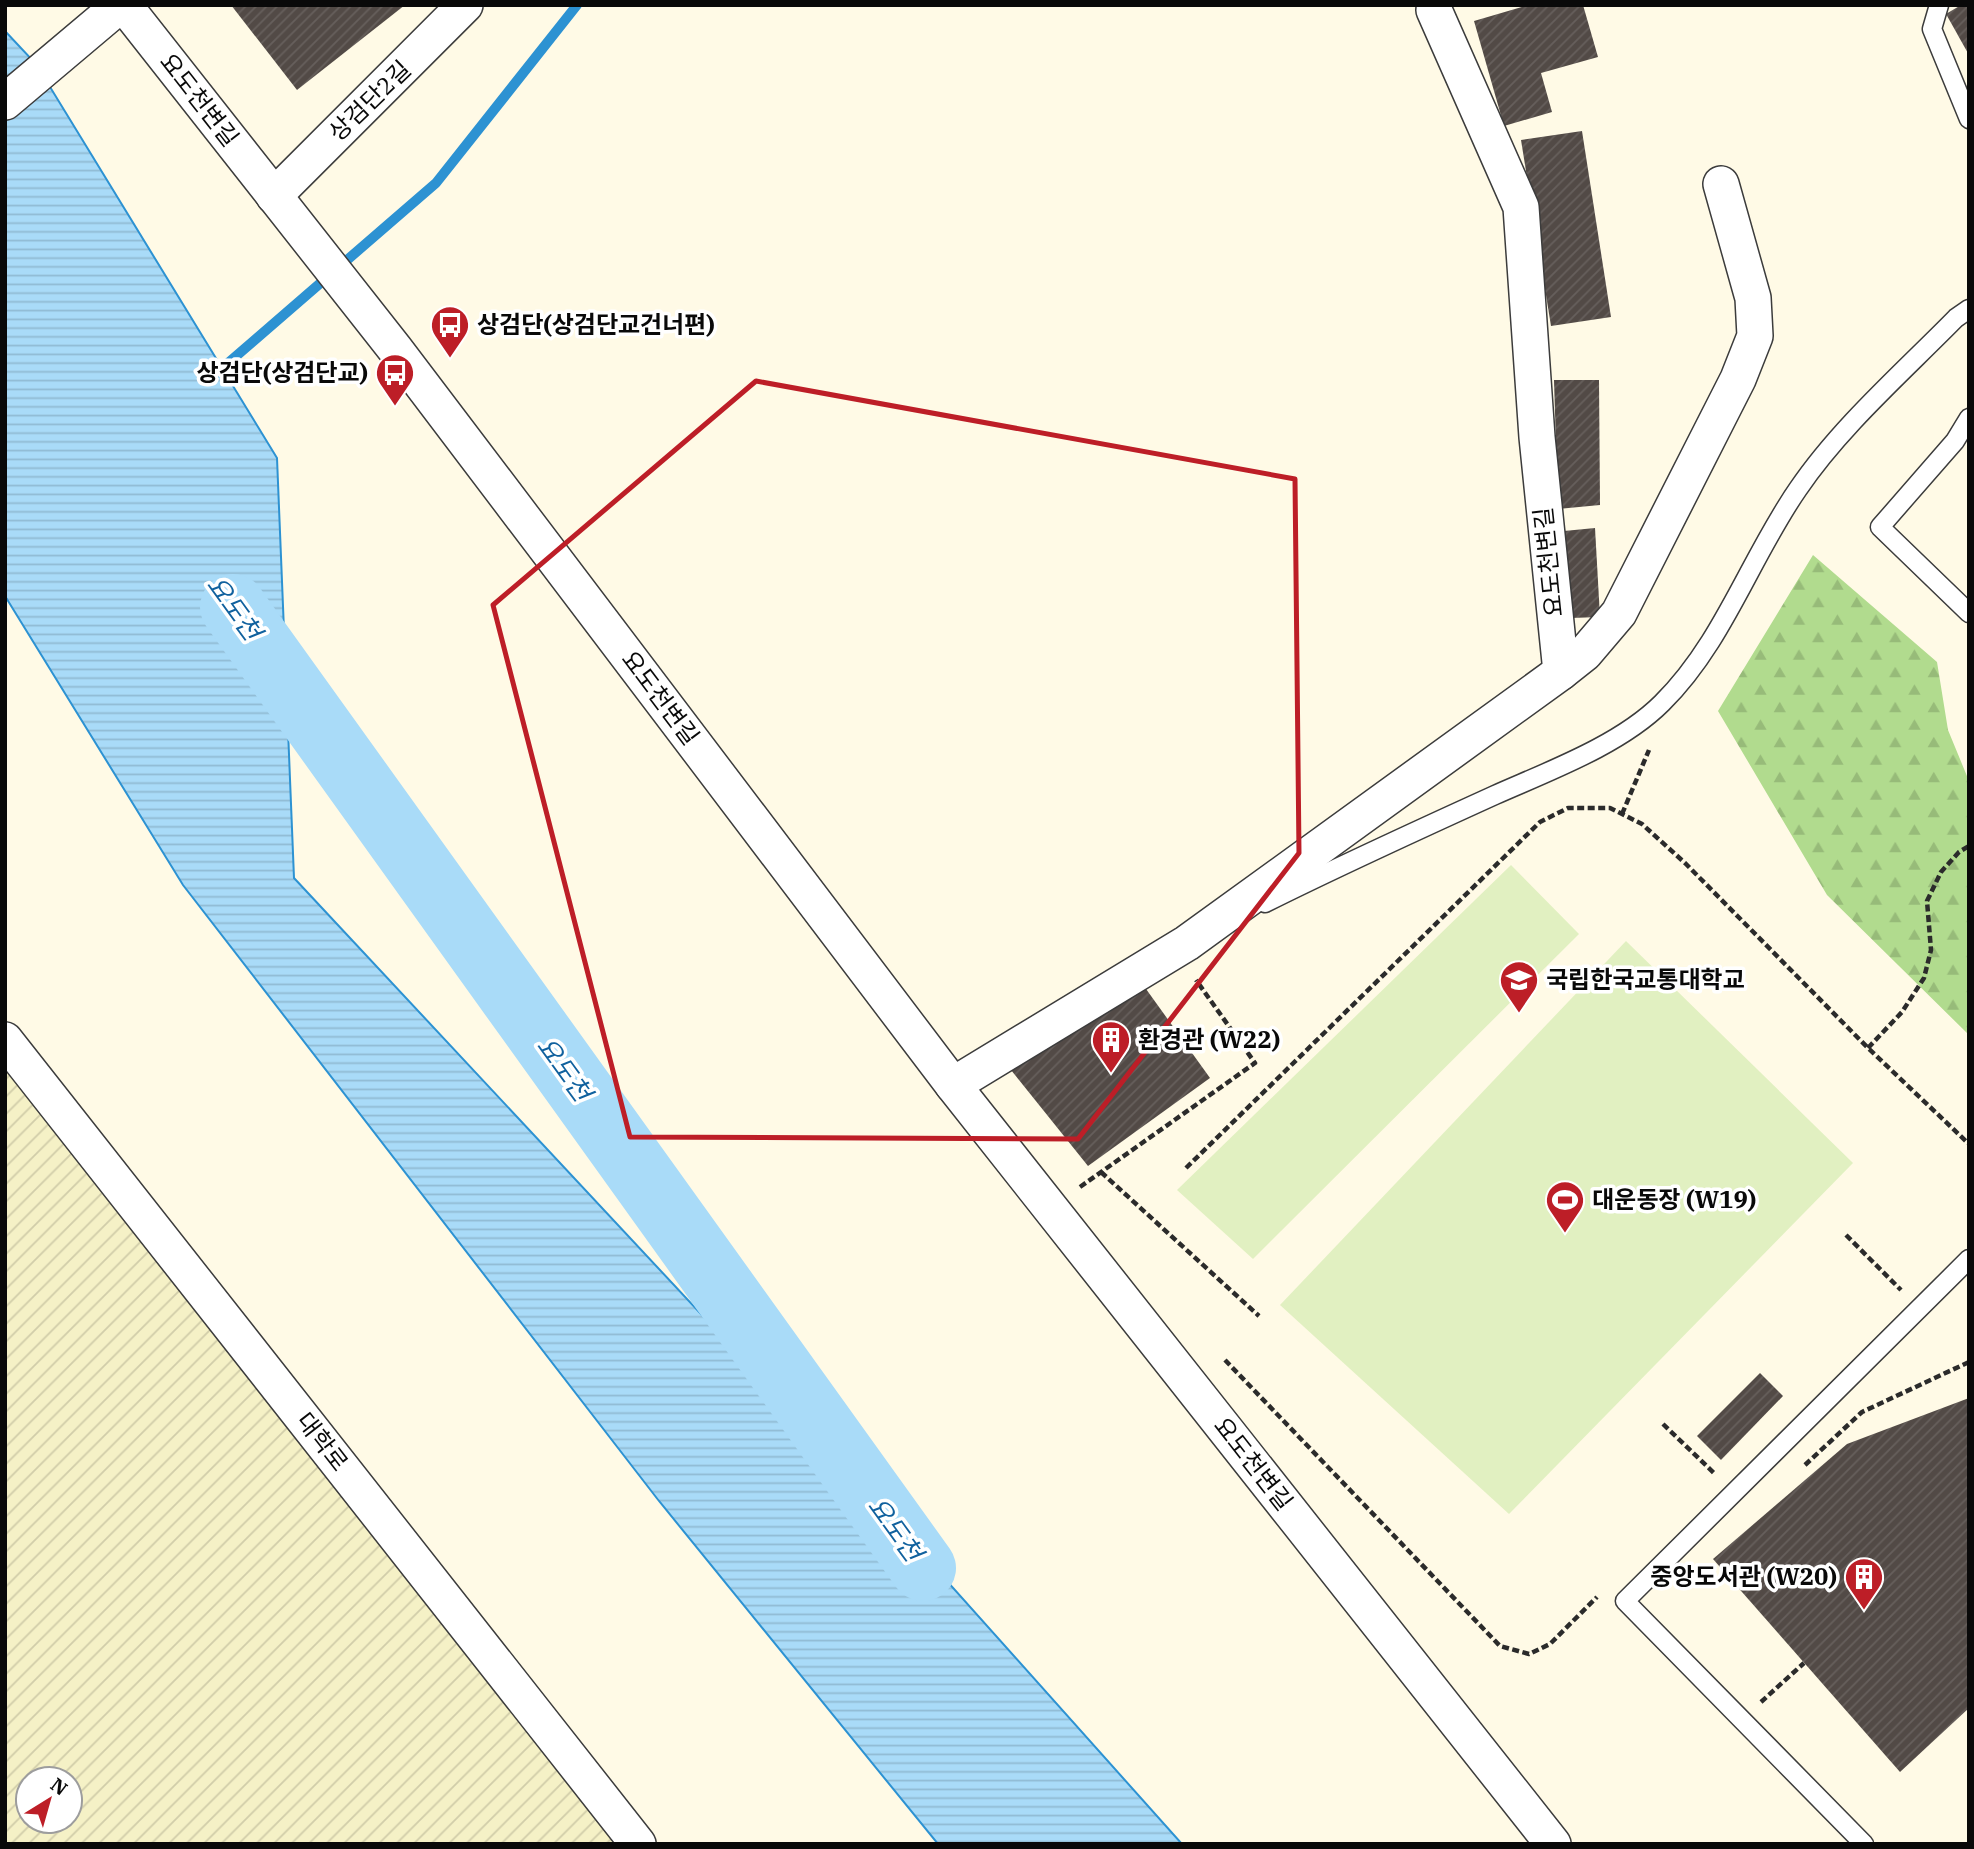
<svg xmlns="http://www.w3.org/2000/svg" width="1974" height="1849" viewBox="0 0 1974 1849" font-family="'IBM Plex Serif','Noto Sans KR',serif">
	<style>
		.farmland { fill: url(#farmland-furrows); fill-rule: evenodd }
		.forest { fill: url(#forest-firs) }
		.pitch { fill: #e1f0c1 }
		.water { fill: url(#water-rules); stroke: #2d92d2; stroke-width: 2 }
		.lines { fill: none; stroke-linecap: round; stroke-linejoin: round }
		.stream { stroke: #2d92d2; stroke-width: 10 }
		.river { stroke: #a9dbf8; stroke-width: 66 }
		.building { fill: url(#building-hatch) }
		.lane-casing { stroke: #3c3c3c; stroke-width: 21 }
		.street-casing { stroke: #3c3c3c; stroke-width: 38 }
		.path { stroke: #2b2b2b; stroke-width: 4.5; stroke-dasharray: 7 3.5; stroke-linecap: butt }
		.lane { stroke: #fff; stroke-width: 18 }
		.street { stroke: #fff; stroke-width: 35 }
		.marked { fill: none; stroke: #bd1e27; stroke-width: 5; stroke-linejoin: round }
		.labels { text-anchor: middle; stroke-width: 7; stroke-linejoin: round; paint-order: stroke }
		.street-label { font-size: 24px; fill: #090909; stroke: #fff }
		.poi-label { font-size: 24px; font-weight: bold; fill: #090909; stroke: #fff; text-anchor: start }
		.water-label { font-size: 26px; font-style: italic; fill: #10619e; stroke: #fff }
	</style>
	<defs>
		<pattern id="farmland-furrows" width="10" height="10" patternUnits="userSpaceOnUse" patternTransform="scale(1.75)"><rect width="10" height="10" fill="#f5f1c6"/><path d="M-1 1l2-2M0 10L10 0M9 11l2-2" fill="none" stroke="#d1cda9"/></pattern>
		<pattern id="forest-firs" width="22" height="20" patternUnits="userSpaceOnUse" patternTransform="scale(1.75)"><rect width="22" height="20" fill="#b1db8e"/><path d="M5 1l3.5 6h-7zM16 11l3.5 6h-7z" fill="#97bb79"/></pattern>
		<pattern id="water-rules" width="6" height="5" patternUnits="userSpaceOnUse" patternTransform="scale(1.75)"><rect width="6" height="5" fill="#a9dbf8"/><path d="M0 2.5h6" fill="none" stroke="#90bbd3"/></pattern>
		<pattern id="building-hatch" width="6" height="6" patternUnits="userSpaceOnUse" patternTransform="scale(1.75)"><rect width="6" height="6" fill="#524a46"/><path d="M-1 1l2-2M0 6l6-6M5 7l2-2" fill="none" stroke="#665f5c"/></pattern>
	</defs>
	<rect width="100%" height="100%" fill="#fffae6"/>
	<path class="farmland" d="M5,1040L638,1844H5ZM28,1779H70V1821H28Z"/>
	<path class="forest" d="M1813,555L1937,662L1948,730L1969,781V1035L1827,895L1718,711Z"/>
	<g class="pitch">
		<path d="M1511,865L1579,934L1253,1259L1177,1190Z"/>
		<path d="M1626,941L1853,1163L1509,1514L1280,1305Z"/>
	</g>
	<path class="water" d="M5,31L36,64L277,458L294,878L870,1495L1182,1844H938L659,1501L183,885L5,596Z"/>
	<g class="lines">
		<path class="stream" d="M213,376L436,183L577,5"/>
		<path class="river" d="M233,607L923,1568"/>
	</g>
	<g class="building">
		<path d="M231,5H405L297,90Z"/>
		<path d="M1529,5H1583L1598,57L1541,73L1552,112L1504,126L1474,21Z"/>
		<path d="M1961,5H1969V55L1946,14Z"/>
		<path d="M1582,131L1611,317L1551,326L1521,140Z"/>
		<path d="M1554,380H1599L1600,505L1558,509Z"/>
		<path d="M1595,528L1600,617L1571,618L1564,531Z"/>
		<path d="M1141,982L1210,1078L1088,1166L1011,1070Z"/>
		<path d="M1760,1373L1783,1396L1721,1460L1697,1436Z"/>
		<path d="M1969,1398V1708L1900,1772L1713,1559L1847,1444Z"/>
	</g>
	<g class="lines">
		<g class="lane-casing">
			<g id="lane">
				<path d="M1939,5L1932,29L1969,119"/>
				<path d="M1969,418L1955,441L1880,527L1969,613"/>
				<path d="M1265,903C1341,865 1418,830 1495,795C1549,771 1620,745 1662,703C1723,643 1750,558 1798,489C1840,427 1904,371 1956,318L1969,309"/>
				<path d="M1864,1844L1625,1601L1969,1259"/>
			</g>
		</g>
		<g class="street-casing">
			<g id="street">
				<path d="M124,5L395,349L953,1085L1553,1844"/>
				<path d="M5,102L120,5"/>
				<path d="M274,196L465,5"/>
				<path d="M1561,672L1585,653L1619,613L1738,379L1755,336L1753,298L1721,184"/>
				<path d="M5,1040L638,1844"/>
				<path d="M953,1085L1187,943L1561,672L1537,437L1521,207L1434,10"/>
			</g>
		</g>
		<g class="path">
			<path d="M1622,814L1649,750"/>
			<path d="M1868,1048L1902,1012L1924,978L1931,950L1927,901L1941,872L1959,852L1969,846"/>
			<path d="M1186,1168L1540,822L1568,808H1610L1642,824L1685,863L1868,1048L1969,1144"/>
			<path d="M1101,1172L1259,1316"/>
			<path d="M1080,1187L1255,1063L1196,980"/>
			<path d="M1846,1235L1901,1290"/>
			<path d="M1225,1360L1500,1646L1529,1654L1550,1644L1597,1597"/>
			<path d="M1663,1424L1715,1474"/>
			<path d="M1805,1465L1862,1412L1969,1362"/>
			<path d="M1761,1702L1804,1663"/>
		</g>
		<use href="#lane" class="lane"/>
		<use href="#street" class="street"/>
	</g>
	<path class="marked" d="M756,381L1295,479L1299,853L1078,1139L630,1137L493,605Z"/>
	<defs>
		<g id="bus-pin" transform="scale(2.0125)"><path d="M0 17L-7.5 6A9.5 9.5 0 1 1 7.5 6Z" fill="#bd1e27" stroke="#fff"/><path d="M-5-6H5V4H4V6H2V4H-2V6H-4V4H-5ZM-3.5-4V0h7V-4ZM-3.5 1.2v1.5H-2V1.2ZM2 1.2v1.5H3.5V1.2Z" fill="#fff"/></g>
		<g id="university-pin" transform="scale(2.0125)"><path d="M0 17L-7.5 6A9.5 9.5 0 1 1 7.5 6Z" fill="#bd1e27" stroke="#fff"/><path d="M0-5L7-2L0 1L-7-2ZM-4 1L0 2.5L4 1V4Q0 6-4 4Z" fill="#fff"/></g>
		<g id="building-pin" transform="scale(2.0125)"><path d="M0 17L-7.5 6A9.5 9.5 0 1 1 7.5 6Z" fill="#bd1e27" stroke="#fff"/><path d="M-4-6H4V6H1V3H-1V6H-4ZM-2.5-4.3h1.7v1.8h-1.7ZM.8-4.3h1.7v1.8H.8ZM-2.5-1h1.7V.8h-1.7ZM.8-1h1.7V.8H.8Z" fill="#fff"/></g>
		<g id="stadium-pin" transform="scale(2.0125)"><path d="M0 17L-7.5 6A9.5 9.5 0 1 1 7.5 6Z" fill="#bd1e27" stroke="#fff"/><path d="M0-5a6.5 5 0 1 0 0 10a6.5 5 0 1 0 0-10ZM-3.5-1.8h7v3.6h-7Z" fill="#fff"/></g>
	</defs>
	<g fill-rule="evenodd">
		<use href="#bus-pin" x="450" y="325"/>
		<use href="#bus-pin" x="395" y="373"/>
		<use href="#university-pin" x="1519" y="980"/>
		<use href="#building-pin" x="1111" y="1040"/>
		<use href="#stadium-pin" x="1565" y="1200"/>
		<use href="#building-pin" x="1864" y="1577"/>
	</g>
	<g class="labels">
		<g class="street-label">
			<text transform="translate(199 100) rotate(52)" y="8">요도천변길</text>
			<text transform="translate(370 101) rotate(-44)" y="8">상검단2길</text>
			<text transform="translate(1549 562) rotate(-96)" y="8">요도천변길</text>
			<text transform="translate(660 698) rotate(53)" y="8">요도천변길</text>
			<text transform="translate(322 1442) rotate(52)" y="8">대학로</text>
			<text transform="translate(1253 1464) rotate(52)" y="8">요도천변길</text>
		</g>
		<g class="poi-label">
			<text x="477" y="333">상검단(상검단교건너편)</text>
			<text x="368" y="381" text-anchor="end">상검단(상검단교)</text>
			<text x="1546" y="988">국립한국교통대학교</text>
			<text x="1138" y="1048">환경관 (W22)</text>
			<text x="1592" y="1208">대운동장 (W19)</text>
			<text x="1837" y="1585" text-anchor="end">중앙도서관 (W20)</text>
		</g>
		<g class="water-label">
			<text transform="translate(234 608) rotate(54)" y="9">요도천</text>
			<text transform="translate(564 1069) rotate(54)" y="9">요도천</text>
			<text transform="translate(895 1529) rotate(54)" y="9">요도천</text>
		</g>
	</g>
	<rect width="1974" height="1849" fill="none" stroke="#090909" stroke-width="14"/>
	<g transform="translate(49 1800) rotate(37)"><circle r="33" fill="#ffffff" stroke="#9d9d9d" stroke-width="2"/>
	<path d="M0-5L12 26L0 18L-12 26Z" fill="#bd1e27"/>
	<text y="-10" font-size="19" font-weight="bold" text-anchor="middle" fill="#090909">N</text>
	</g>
</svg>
